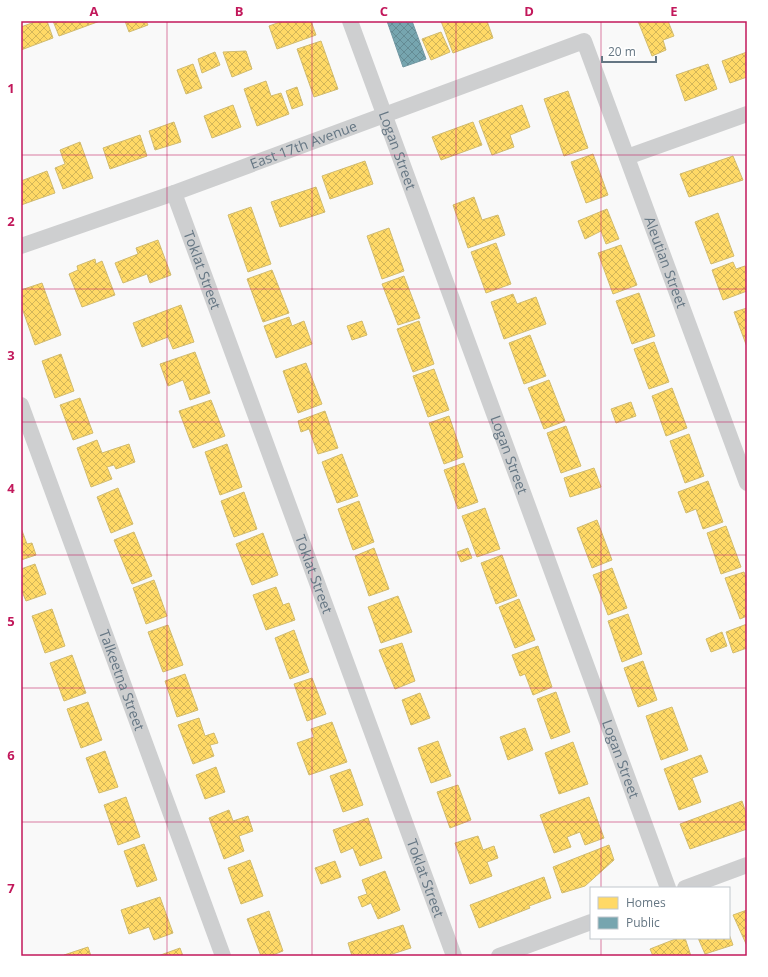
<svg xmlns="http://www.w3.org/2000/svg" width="768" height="977" viewBox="0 0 768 977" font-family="'Open Sans',sans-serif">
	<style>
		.homes { fill: url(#homes-cross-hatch); stroke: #d1bb6f }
		.public { fill: url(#public-cross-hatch); stroke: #7197a2 }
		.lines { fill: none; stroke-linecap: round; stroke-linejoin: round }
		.street { stroke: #cecfd0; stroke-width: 16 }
		.grid { fill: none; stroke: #c2185b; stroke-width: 1; stroke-opacity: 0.55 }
		.labels { text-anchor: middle; stroke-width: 4; stroke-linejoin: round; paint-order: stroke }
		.street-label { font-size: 14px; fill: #657683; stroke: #fff }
		.neatline { fill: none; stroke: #c2185b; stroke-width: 1.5 }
		.grid-label { font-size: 13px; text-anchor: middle; font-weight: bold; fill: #c2185b }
	</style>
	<defs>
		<pattern id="homes-cross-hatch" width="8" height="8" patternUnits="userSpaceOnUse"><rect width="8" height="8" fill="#ffd966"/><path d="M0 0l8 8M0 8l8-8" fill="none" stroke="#d2b559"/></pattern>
		<pattern id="public-cross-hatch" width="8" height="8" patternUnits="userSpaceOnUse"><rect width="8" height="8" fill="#76a5af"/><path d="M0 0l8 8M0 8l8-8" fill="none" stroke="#648b94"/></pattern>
	</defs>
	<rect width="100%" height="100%" fill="#f9f9f9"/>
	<g class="homes">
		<path d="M37,21H47L53,38L21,50V27Z"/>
		<path d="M53,21H100L59,36Z"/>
		<path d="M125,21H146L148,25L129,32Z"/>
		<path d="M283,21H311L316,35L277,49L269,26Z"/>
		<path d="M441,21H487L493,38L453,53Z"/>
		<path d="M638,21H668L674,36L663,40L666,50L652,56Z"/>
		<path d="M441,32L450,52L431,60L422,39Z"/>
		<path d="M321,41L338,89L314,97L297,49Z"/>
		<path d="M246,51L252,69L232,77L223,52Z"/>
		<path d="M215,52L220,65L202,73L198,59Z"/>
		<path d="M747,52V77L730,83L722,61Z"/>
		<path d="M193,64L202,88L186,94L177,70Z"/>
		<path d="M708,64L717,89L685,101L676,75Z"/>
		<path d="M266,81L271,96L281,93L289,114L257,126L244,89Z"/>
		<path d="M297,87L303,105L292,109L286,91Z"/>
		<path d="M568,91L588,148L564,156L544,99Z"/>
		<path d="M233,105L241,127L212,138L204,116Z"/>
		<path d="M522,105L530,127L510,135L514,147L492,155L479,121Z"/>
		<path d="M174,122L181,142L155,150L149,131Z"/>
		<path d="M473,122L482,145L441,160L432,137Z"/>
		<path d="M140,135L147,156L110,169L103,148Z"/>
		<path d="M80,142L93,178L63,189L55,168L65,164L60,150Z"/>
		<path d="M593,154L608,195L586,203L571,162Z"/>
		<path d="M733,156L743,180L689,197L680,174Z"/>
		<path d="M365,161L373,184L330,199L322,176Z"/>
		<path d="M47,171L55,193L21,205V181Z"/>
		<path d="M316,187L325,212L280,227L271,202Z"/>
		<path d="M474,197L482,220L498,215L505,235L468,248L453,205Z"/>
		<path d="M251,207L271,264L248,272L228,215Z"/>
		<path d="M607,209L619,239L606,244L601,231L585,239L578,221Z"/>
		<path d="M718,213L734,256L711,264L695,222Z"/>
		<path d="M389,228L404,271L382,279L367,236Z"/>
		<path d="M158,240L171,275L150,283L147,274L123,283L115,263L138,254L136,248Z"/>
		<path d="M496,243L511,284L486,293L471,252Z"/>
		<path d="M621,245L637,285L613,294L598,253Z"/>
		<path d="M95,259L96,264L102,261L115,295L82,307L69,274L78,270L77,266Z"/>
		<path d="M733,262L736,269L745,266L747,272V291L723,300L712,270Z"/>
		<path d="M272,270L289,313L263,322L247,279Z"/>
		<path d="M404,276L420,318L398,325L382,284Z"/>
		<path d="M42,283L61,335L35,345L21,305V290Z"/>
		<path d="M639,293L655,336L632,344L616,301Z"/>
		<path d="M513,294L517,304L536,297L546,324L504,339L491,302Z"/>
		<path d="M181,305L194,342L173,349L168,337L142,347L133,323Z"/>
		<path d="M747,308V347L734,312Z"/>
		<path d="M289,317L292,326L304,321L312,344L276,358L264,326Z"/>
		<path d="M362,321L367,335L352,340L347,326Z"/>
		<path d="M419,321L434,364L413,372L397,329Z"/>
		<path d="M530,335L546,376L524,384L509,343Z"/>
		<path d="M654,342L669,382L649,389L634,349Z"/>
		<path d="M195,352L210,393L190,400L183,380L168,386L160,364Z"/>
		<path d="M61,354L74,391L55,398L42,361Z"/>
		<path d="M306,363L322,404L298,413L283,371Z"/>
		<path d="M434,369L449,410L428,417L413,376Z"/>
		<path d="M549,380L565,421L544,429L528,388Z"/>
		<path d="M672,388L687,428L666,436L652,396Z"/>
		<path d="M80,398L93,433L73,440L60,405Z"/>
		<path d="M211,400L225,436L193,448L179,411Z"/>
		<path d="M631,402L636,416L616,423L611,409Z"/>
		<path d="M325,411L338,448L318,454L309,429L301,432L298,421Z"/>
		<path d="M449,416L463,457L444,464L429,423Z"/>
		<path d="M566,426L581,466L561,473L547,433Z"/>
		<path d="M689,434L704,476L685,483L670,441Z"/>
		<path d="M97,440L102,453L129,444L135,462L116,469L114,465L107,467L112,479L91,487L77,448Z"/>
		<path d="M227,444L242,487L220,495L205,452Z"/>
		<path d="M342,454L358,496L337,503L322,462Z"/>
		<path d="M464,463L478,502L458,509L444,470Z"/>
		<path d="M594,468L601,487L570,497L564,478Z"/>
		<path d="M708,481L723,522L703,529L696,509L686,513L678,492Z"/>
		<path d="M118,488L133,524L111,533L97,497Z"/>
		<path d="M244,492L257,529L234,537L221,501Z"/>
		<path d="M359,501L374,542L353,550L338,509Z"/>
		<path d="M485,508L500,549L477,557L462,516Z"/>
		<path d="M597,520L612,560L592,568L577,528Z"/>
		<path d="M726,526L741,567L721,574L707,533Z"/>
		<path d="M21,528L27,544L32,543L36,555L21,560Z"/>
		<path d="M134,532L152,576L132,584L114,540Z"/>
		<path d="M263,533L278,575L252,585L236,544Z"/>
		<path d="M374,548L389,589L369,596L355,556Z"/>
		<path d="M468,548L472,558L461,562L457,552Z"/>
		<path d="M502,555L517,596L496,604L481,563Z"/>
		<path d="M35,564L46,594L26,601L21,589V569Z"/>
		<path d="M612,568L627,608L608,615L593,575Z"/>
		<path d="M744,572L747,580V616L740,619L725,578Z"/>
		<path d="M154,580L167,616L146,624L133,588Z"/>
		<path d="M276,587L283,605L289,603L295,620L266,630L253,595Z"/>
		<path d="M398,596L412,632L381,643L368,607Z"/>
		<path d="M519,599L535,640L515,648L499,607Z"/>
		<path d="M52,609L65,646L45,653L32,616Z"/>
		<path d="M628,614L642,654L622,662L608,621Z"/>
		<path d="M747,624V648L733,653L726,632Z"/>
		<path d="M168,625L183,665L163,672L148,632Z"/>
		<path d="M294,630L309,672L290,679L275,638Z"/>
		<path d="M722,632L727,646L711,652L706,639Z"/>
		<path d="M402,643L415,681L395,689L379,650Z"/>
		<path d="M538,646L552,687L533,695L525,674L520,676L512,655Z"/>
		<path d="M72,655L86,693L64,701L50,663Z"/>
		<path d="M643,661L657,700L638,707L624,668Z"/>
		<path d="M185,674L198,710L177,717L165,681Z"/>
		<path d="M312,678L326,714L307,721L294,684Z"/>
		<path d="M556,692L570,732L551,739L537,699Z"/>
		<path d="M420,693L430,718L411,725L402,700Z"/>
		<path d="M88,702L102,740L81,748L67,709Z"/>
		<path d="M672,707L688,750L661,760L646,716Z"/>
		<path d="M199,718L205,736L214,733L218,743L210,745L214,756L193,764L178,725Z"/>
		<path d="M332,722L347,762L309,775L297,743L314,737L311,729Z"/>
		<path d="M525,728L533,750L508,760L500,737Z"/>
		<path d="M438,741L451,776L431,783L418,748Z"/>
		<path d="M573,742L588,784L559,794L545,753Z"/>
		<path d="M105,751L118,787L99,793L86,758Z"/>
		<path d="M701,755L708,772L692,778L701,802L679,810L664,769Z"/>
		<path d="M216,767L225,792L205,799L196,775Z"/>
		<path d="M350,769L363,805L343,812L330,776Z"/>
		<path d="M458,785L471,820L450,828L437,792Z"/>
		<path d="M126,797L140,837L118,845L104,805Z"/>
		<path d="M589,797L604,838L585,845L580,832L567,837L571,847L554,853L540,815Z"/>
		<path d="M742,801L747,816V829L690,849L680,824Z"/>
		<path d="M229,810L233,821L248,816L253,831L239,836L244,851L224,859L209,818Z"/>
		<path d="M368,818L382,858L360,866L353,848L341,853L333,830Z"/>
		<path d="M478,836L483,850L494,846L498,858L487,862L492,876L470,884L455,843Z"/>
		<path d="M144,844L157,880L137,887L124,851Z"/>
		<path d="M609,845L614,860L585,886L562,893L553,867Z"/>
		<path d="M250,860L263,896L241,904L228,868Z"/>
		<path d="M335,861L341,877L321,884L315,868Z"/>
		<path d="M385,871L400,910L378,919L371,903L362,907L358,897L367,894L362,880Z"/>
		<path d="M544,877L551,898L529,906L530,908L479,928L470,905Z"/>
		<path d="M160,897L173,933L154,940L149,927L129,934L121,910Z"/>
		<path d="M747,910V946L733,915Z"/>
		<path d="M269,911L283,951L270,956H261L247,919Z"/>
		<path d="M403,925L411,948L386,956H352L348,943Z"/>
		<path d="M729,934L733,945L705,954L698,938H729Z"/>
		<path d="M678,938H685L691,956H653L650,949Z"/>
		<path d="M88,947L91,956H64V955Z"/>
		<path d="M180,948L183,956H158Z"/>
	</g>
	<path class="public" d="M387,21H412L426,59L403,67Z"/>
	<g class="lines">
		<g class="street">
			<path id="s1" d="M350,21L668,888"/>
			<path d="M627,157L747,114"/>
			<path id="s2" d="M174,193L454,956"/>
			<path id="s3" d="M21,246L174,193L584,41L747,483"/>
			<path id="s4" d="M21,405L223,956"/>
			<path d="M685,888L747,865"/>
			<path d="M499,956L591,922"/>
		</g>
	</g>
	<path class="grid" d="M167,21V956M312,21V956M456,21V956M601,21V888M21,155H747M21,289H747M21,422H747M21,555H747M21,688H747M21,822H747M601,938V956"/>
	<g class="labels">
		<g class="street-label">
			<text dy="5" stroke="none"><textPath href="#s3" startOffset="300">East 17th Avenue</textPath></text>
			<text dy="5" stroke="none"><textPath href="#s1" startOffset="138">Logan Street</textPath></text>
			<text dy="5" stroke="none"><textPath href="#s3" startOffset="835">Aleutian Street</textPath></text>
			<text dy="5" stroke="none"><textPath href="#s2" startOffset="82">Toklat Street</textPath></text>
			<text dy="5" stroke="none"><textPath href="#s1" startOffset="462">Logan Street</textPath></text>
			<text dy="5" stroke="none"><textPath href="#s2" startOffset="406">Toklat Street</textPath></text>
			<text dy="5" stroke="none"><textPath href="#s4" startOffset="293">Talkeetna Street</textPath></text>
			<text dy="5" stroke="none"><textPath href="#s1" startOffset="786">Logan Street</textPath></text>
			<text dy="5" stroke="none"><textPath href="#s2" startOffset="730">Toklat Street</textPath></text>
		</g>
	</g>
	<rect width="768" height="977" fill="none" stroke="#ffffff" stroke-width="44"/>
	<rect x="590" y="887" width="140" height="52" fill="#ffffff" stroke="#c1c8cd"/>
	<rect x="598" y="897" width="20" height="12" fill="#ffd966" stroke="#c1c8cd"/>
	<text x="626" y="907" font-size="12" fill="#657683">Homes</text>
	<rect x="598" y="917" width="20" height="12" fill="#76a5af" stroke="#c1c8cd"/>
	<text x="626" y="927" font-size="12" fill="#657683">Public</text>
	<path d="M602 56v6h54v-6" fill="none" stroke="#657683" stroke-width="2"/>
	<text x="608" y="56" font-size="12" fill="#657683" stroke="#ffffff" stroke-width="3" paint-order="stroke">20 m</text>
	<rect x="22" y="22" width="724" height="933" class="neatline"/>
	<g class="grid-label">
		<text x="94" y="16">A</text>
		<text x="239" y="16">B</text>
		<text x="384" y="16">C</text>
		<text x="529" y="16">D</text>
		<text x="674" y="16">E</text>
		<text x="11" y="93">1</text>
		<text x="11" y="226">2</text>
		<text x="11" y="360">3</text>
		<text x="11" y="493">4</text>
		<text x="11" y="626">5</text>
		<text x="11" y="760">6</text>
		<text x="11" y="893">7</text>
	</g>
</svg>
